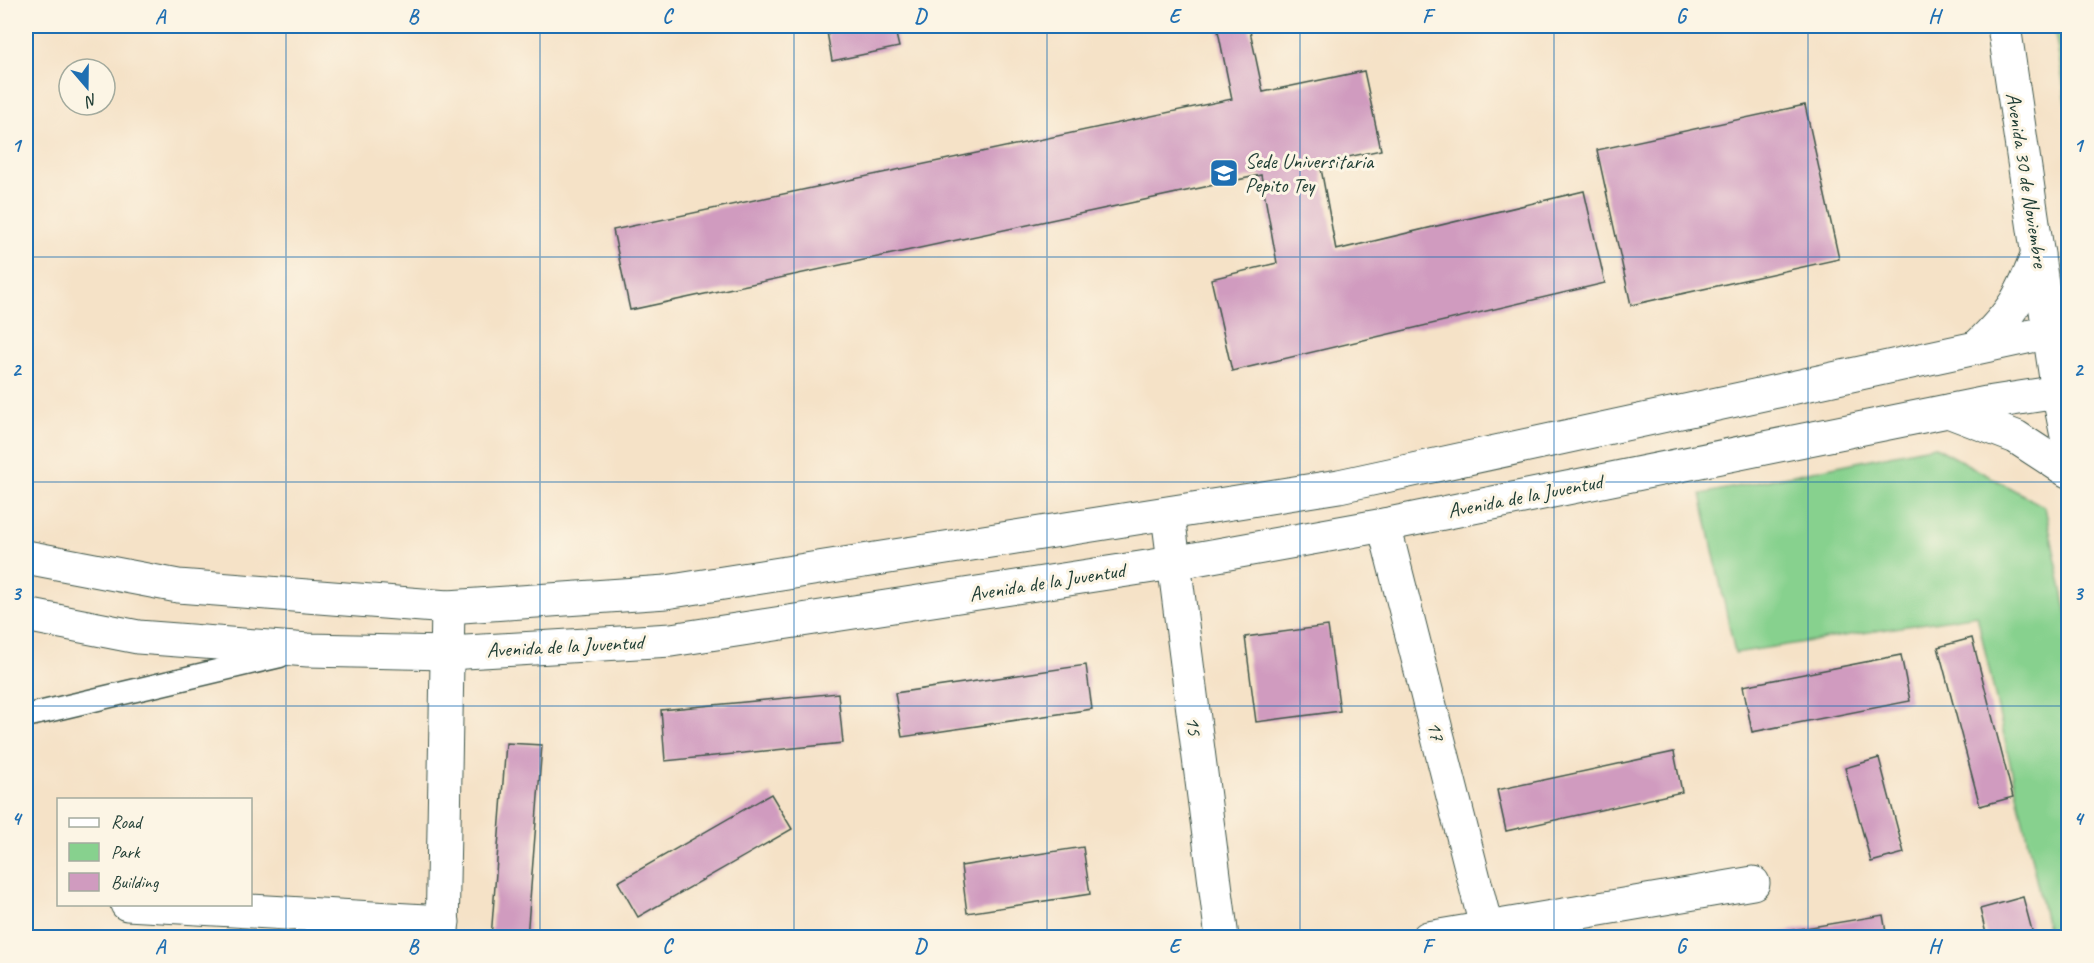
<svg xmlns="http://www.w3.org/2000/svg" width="2094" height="963" viewBox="0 0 2094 963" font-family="Caveat,sans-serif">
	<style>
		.green { fill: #87d18e; stroke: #538761; stroke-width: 1.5 }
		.building { fill: #d09bbf }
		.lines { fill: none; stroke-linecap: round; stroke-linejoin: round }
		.lane-casing { stroke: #3f564a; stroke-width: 25 }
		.street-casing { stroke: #3f564a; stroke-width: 35 }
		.secondary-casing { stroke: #3f564a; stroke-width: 35 }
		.lane { stroke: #fff; stroke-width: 22 }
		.street { stroke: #fff; stroke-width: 33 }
		.secondary { stroke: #fff; stroke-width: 33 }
		.grid { fill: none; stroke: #1f6fb2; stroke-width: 1.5; stroke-opacity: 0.55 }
		.labels { text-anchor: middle; stroke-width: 6; stroke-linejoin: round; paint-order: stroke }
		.poi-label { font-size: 21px; fill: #1f3d34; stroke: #fcf5e5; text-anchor: start }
		.street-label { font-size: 21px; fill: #1f3d34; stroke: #fcf5e5 }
		.neatline { fill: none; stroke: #1f6fb2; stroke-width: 2 }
		.grid-label { font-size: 20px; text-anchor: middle; font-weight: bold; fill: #1f6fb2 }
	</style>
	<rect width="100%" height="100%" fill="#fcf5e5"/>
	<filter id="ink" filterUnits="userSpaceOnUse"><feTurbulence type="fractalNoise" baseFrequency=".0167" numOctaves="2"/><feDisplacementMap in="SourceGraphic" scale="12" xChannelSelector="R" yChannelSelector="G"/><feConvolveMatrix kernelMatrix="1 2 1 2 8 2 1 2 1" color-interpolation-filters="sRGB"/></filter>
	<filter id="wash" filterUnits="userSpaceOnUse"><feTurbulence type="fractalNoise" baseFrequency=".008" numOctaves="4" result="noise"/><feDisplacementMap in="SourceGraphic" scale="24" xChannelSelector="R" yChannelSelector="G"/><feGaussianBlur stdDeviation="1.35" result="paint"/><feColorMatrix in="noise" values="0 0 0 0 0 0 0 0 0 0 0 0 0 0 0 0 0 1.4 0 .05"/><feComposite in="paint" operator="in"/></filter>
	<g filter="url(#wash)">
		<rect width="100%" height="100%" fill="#f5e2c7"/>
		<g class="green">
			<path d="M2054,26H2068V113Z"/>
			<path d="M1934,446L2045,507L2068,619V937H2049L1977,615L1735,653L1701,494Z"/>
		</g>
		<g id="blocks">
			<g class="building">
				<path d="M826,26H894L899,47L832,61Z"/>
				<path d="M1217,26H1249L1263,92L1364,71L1381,150L1320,163L1336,250L1584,191L1605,283L1232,371L1211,279L1277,263L1261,175L630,310L613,230L1232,99Z"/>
				<path d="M1805,105L1839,259L1631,305L1597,150Z"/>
				<path d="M1328,626L1340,711L1256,722L1245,637Z"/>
				<path d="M1972,638L2013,797L1980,806L1938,647Z"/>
				<path d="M1901,655L1910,701L1752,732L1743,686Z"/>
				<path d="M1086,665L1092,709L902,737L895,693Z"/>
				<path d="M838,693L843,743L665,761L661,710Z"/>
				<path d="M506,743L542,745L527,938H491Z"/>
				<path d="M1674,752L1682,792L1506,831L1497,790Z"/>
				<path d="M1879,758L1904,853L1871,862L1845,768Z"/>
				<path d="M771,794L792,829L638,917L618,882Z"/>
				<path d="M1083,847L1090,894L967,913L961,866Z"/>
				<path d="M2023,897L2034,938H1987L1980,909Z"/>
				<path d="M1883,915L1887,938H1758V936Z"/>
			</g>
		</g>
	</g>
	<g filter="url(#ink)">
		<use href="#blocks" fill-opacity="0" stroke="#3f564a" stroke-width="1.5"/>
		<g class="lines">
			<g class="lane-casing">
				<path id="lane" d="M26,716L280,656"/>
			</g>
			<g class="street-casing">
				<g id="street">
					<path d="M1168,515L1222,938"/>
					<path d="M1384,525L1489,938"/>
					<path d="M127,904L443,922"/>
					<path d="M442,938L448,607"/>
					<path d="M1428,938L1753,883"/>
				</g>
			</g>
			<g class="secondary-casing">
				<g id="secondary">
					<path d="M2004,26L2058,392L2068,441"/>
					<path d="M1979,345C2013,312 2021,297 2038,254"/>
					<path d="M1948,411L2016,437L2068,471"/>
					<path d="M26,557L178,586L448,607L666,592L1339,486L2050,332"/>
					<path d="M26,615L138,637L308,650L448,653L671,640L1173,563L1384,525L1987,403L2058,392L2068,393"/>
				</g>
			</g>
			<use href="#lane" class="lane"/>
			<use href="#street" class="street"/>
			<use href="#secondary" class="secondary"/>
		</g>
	</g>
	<path class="grid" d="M286,26V938M540,26V938M794,26V938M1047,26V938M1300,26V938M1554,26V938M1808,26V938M26,257H2068M26,482H2068M26,706H2068"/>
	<defs>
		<g id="university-square" transform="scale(1.5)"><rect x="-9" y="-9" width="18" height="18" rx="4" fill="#1f6fb2" stroke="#fcf5e5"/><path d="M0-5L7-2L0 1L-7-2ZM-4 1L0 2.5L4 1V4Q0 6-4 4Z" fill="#fff"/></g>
	</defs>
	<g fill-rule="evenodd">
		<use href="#university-square" x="1224" y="173"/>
	</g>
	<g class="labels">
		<g class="poi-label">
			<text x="1245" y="168">Sede Universitaria<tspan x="1245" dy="24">Pepito Tey</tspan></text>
		</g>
		<g class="street-label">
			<text transform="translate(2027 180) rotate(81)" y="7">Avenida 30 de Noviembre</text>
			<text transform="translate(1525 496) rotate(-11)" y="7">Avenida de la Juventud</text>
			<text transform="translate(1047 582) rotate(-9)" y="7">Avenida de la Juventud</text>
			<text transform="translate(565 646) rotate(-3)" y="7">Avenida de la Juventud</text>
			<text transform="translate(1194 726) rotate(83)" y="7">15</text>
			<text transform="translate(1436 731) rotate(76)" y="7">17</text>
		</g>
	</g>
	<rect width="2094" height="963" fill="none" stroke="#fcf5e5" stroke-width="66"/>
	<rect x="57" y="798" width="195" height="108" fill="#fcf5e5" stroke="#a4ab9e" stroke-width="1.5"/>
	<rect x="69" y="818" width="30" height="9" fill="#ffffff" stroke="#a4ab9e" stroke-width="1.5"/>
	<text x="111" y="828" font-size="18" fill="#1f3d34">Road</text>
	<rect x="69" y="843" width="30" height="18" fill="#87d18e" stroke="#a4ab9e" stroke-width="1.5"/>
	<text x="111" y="858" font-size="18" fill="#1f3d34">Park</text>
	<rect x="69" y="873" width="30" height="18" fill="#d09bbf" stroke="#a4ab9e" stroke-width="1.5"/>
	<text x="111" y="888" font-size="18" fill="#1f3d34">Building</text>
	<g transform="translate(87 87) rotate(160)"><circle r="28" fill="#fcf5e5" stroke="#a4ab9e" stroke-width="1.5"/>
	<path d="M0-4.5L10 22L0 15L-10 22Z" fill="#1f6fb2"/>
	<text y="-9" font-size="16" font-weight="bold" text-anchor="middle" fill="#1f3d34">N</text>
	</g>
	<rect x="33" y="33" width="2028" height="897" class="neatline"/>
	<g class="grid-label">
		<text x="160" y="23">A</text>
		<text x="413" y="23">B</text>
		<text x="667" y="23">C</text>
		<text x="920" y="23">D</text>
		<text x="1174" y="23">E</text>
		<text x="1427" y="23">F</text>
		<text x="1681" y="23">G</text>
		<text x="1934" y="23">H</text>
		<text x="16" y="152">1</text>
		<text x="2078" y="152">1</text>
		<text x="16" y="376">2</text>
		<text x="2078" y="376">2</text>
		<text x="16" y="600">3</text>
		<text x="2078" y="600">3</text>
		<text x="16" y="825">4</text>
		<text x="2078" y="825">4</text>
		<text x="160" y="953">A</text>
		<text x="413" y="953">B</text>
		<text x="667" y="953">C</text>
		<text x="920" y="953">D</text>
		<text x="1174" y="953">E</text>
		<text x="1427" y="953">F</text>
		<text x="1681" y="953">G</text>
		<text x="1934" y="953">H</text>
	</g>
</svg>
